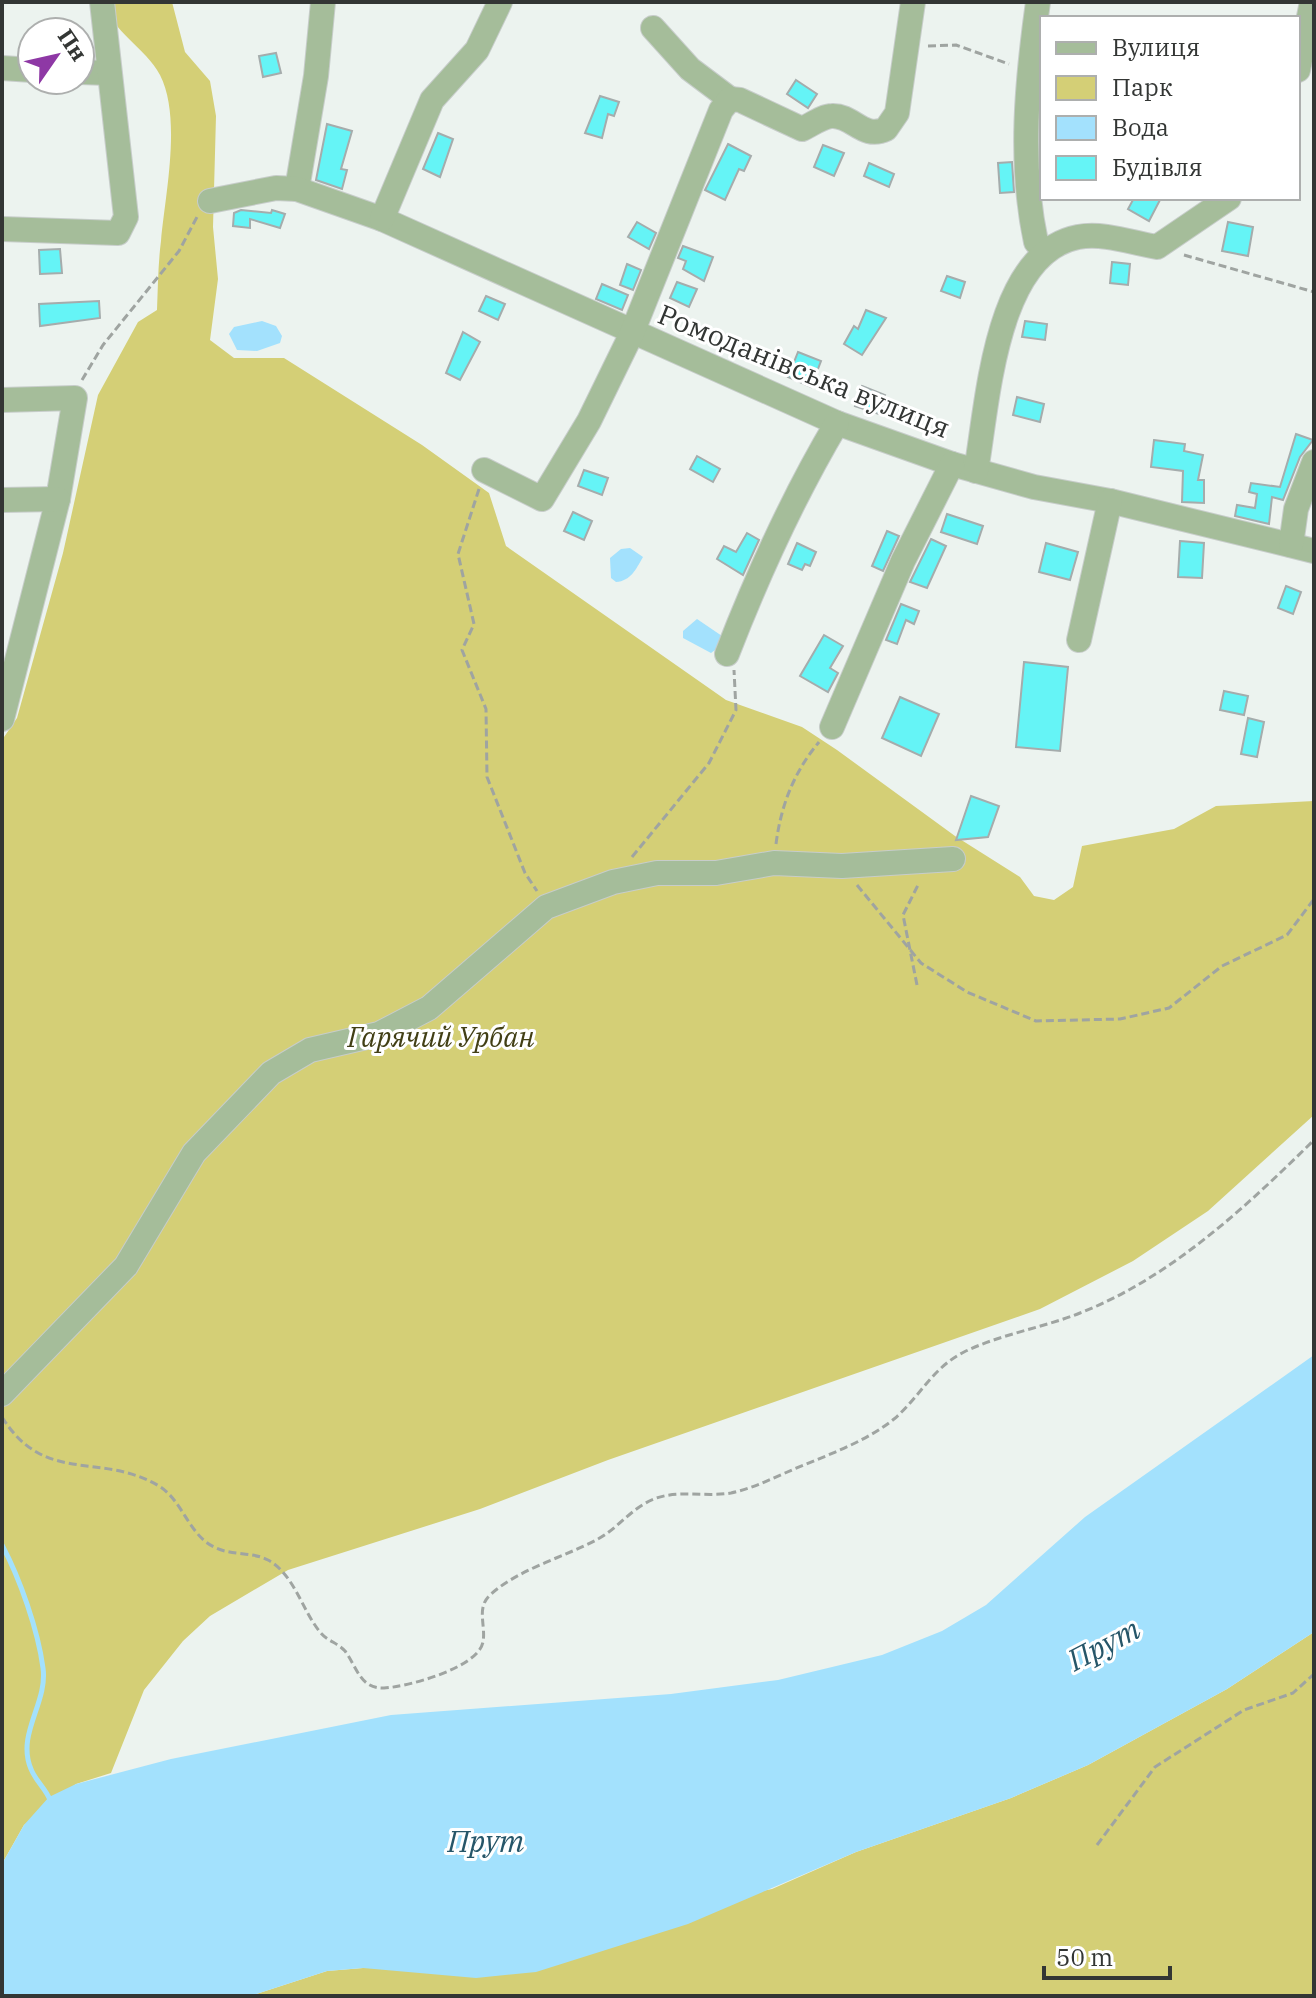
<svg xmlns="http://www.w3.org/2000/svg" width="1316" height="1998" viewBox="0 0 1316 1998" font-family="'IBM Plex Serif',serif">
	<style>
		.green { fill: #d4cf76 }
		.water { fill: #a3e1fd }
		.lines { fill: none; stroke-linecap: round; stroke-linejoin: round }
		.stream { stroke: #a3e1fd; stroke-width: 5 }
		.building { fill: #65f4f6; stroke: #a5acac; stroke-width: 2 }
		.minor-casing { stroke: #c7cdca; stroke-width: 26 }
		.path { stroke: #9fa4a1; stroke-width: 3; stroke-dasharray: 8 4; stroke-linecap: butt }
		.minor { stroke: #a5bd9a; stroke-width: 24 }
		.labels { text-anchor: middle; stroke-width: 6; stroke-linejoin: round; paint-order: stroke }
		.street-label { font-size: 28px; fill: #333634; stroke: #fff }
		.park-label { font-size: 28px; font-style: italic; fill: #423f15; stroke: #fff }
		.water-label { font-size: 30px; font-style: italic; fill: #265669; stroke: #fff }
	</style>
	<rect width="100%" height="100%" fill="#ecf3ef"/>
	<g class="green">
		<path d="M104,2H172L185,52L210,81L216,116L213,227L218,279L210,340L234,358H284L422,445L489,493L506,546L726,700L802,727L837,750L955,836L1020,877L1034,896L1054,900L1073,887L1082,846L1174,829L1216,806L1314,801V1115L1208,1211L1133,1261L1040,1309L608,1460L480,1509L288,1570L210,1616L183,1641L144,1690L111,1773L76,1784L24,1825L2,1864V740L17,718L63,553L98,395L138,322L157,310C158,287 158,264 161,241C165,195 182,118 160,75C146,48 111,31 104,2Z"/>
		<path d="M1314,1632V1996H250L327,1971L363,1968L772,1889L856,1852L1011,1798L1088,1765L1227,1689Z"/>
	</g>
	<g class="water">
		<path d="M262,321L276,326L282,336L280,343L257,351L237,350L229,334L234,327Z"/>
		<path d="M630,548L643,557C636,569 631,581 616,582L611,578L610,558L621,549Z"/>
		<path d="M697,619L722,636L719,647L711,653L683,638V631Z"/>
		<path d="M1314,1355V1632L1227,1689L1088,1765L1011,1798L856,1852L688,1924L536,1972L476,1978L363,1968L327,1971L250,1996H2V1864L24,1825L49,1797L76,1784L171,1759L391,1715L671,1694L778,1680L882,1655L942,1631L986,1605L1085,1517Z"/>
	</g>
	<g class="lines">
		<path class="stream" d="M2,1545C20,1579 38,1630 43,1668C48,1703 16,1734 31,1769C35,1780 46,1789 50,1800"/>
	</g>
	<g class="building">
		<path d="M276,53L281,73L263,77L259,56Z"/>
		<path d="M796,80L817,94L808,108L787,94Z"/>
		<path d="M600,96L619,102L614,116L608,114L602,138L585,133Z"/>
		<path d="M327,124L352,131L341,169L347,170L342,189L316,180Z"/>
		<path d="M438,133L453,139L440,177L423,169Z"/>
		<path d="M728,144L751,156L744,171L739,169L725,200L705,190Z"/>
		<path d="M823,145L844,153L834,176L814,167Z"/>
		<path d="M1012,162L1014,192L1000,193L998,163Z"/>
		<path d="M869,163L894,174L889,187L864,176Z"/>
		<path d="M1134,198H1161L1149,221L1128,209Z"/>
		<path d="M241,210L271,213L272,210L285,214L280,228L250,219V228L233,226L234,213Z"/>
		<path d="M637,222L656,233L649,249L628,237Z"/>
		<path d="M1228,222L1253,227L1248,256L1222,251Z"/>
		<path d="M683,246L713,257L704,281L683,269L686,261L678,258Z"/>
		<path d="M60,249L62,273L40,274L39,250Z"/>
		<path d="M1112,262L1130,264L1128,285L1110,283Z"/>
		<path d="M627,264L641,270L633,290L620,285Z"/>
		<path d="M947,276L965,282L960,298L941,291Z"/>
		<path d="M677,282L697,289L689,307L670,298Z"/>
		<path d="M602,284L628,295L622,310L596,299Z"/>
		<path d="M486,296L505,304L498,320L479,311Z"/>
		<path d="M99,301L100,318L40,326L39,304Z"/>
		<path d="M866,310L886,318L862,355L844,344L854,326L858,329Z"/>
		<path d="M1025,321L1047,324L1045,340L1022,337Z"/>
		<path d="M463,332L480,342L460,380L446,373Z"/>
		<path d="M798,352L821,361L811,387L788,377Z"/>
		<path d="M862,386L885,395L879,414L855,406Z"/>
		<path d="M1017,397L1044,404L1040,422L1013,415Z"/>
		<path d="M1296,434L1313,440L1300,457L1283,500L1272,497L1269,524L1235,516L1237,505L1255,508L1257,494L1249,492L1251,483L1280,487Z"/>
		<path d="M1154,440L1185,444L1184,451L1203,455L1198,480H1204V503L1182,502L1183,471L1151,467Z"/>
		<path d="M697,456L720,469L713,482L690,469Z"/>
		<path d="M584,470L608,478L602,495L578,486Z"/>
		<path d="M573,512L592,521L584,540L564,531Z"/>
		<path d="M947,514L983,526L977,544L941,532Z"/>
		<path d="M887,531L899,536L883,571L872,566Z"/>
		<path d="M747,533L759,540L743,575L717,559L724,546L736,552Z"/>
		<path d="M931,539L946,546L927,588L910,582Z"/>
		<path d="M1180,541L1204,543L1202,578L1178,577Z"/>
		<path d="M797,543L816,552L810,566L805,564L802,570L788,564Z"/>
		<path d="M1046,543L1078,552L1070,580L1039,572Z"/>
		<path d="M1286,586L1301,592L1293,614L1278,608Z"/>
		<path d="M901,604L919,611L914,624L906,620L897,644L886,640Z"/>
		<path d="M824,635L843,646L830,668L838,673L828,692L800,676Z"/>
		<path d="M1024,662L1068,667L1060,751L1016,747Z"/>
		<path d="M1224,691L1248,696L1244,715L1220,710Z"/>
		<path d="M900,697L939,714L921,756L882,738Z"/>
		<path d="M1248,718L1264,722L1257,757L1241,754Z"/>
		<path d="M971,796L999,806L988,837L956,840Z"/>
	</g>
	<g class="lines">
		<g class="minor-casing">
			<g id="minor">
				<path d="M1038,2C1027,81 1019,163 1036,242L1044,250"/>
				<path d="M653,28L690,69L730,99"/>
				<path d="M2,68L32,70"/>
				<path d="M1298,70L1312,2"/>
				<path d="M80,72L108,73"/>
				<path d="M297,189L316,76L323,2"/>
				<path d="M210,201L276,188L297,189L382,219L837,423L952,464L1034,487L1110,501L1314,551"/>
				<path d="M382,219L432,100L477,50L500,2"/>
				<path d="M2,229L118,233L126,217L102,2"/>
				<path d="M2,400L75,398L58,499L2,719"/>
				<path d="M484,470L542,499L589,421L632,333L721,110L730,99L740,100L802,129C811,125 823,116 832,116C853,115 863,140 886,129L897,113L913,2"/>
				<path d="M976,471C988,402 995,253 1078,237C1103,232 1133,243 1157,247L1229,198"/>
				<path d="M2,500L58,499"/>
				<path d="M1291,545L1296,509L1314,462"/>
				<path d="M1079,640L1110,501"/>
				<path d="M727,654C758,574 793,497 837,423"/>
				<path d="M832,727L903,561L952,464"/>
				<path d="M2,1394L126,1266L194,1153L271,1073L310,1050L379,1034L429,1008L546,907L613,882L657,873H716L774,863L842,866L953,859"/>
			</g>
		</g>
		<g class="path">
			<path d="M928,46L956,45L1009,64"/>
			<path d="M1184,255L1314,292"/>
			<path d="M82,380L103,345L179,251L197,217"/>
			<path d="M479,489L458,554L474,624L462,650L486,709L487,777L525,873L537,891"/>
			<path d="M776,844C781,805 794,772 819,742"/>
			<path d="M632,857L709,763L736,710L734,670"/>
			<path d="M857,885L921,963L967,992L1036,1021L1120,1019L1169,1008L1222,966L1287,935L1314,899"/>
			<path d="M917,985L903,915L919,883"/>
			<path d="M2,1417C45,1486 100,1451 159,1486C180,1499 187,1527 206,1542C227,1558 249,1550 268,1560C294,1574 302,1610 320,1632C327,1641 338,1643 345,1651C357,1667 360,1689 384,1688C407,1687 478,1668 483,1642C486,1625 476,1608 490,1595C518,1569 565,1557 598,1539C615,1530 627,1514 644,1504C671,1487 701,1498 731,1493C750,1489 767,1481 785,1473C821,1457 863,1444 894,1419C920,1397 932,1368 964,1352C1001,1334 1042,1328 1080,1313C1170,1278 1246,1207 1314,1140"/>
			<path d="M1097,1845L1155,1767L1244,1710L1293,1693L1314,1674"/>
		</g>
		<use href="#minor" class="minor"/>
	</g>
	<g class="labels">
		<g class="street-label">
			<text transform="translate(804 371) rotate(22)" y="10">Ромоданівська вулиця</text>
		</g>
		<g class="park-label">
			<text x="441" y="1047">Гарячий Урбан</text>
		</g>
		<g class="water-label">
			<text transform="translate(1104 1645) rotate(-28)" y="10">Прут</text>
			<text x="486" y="1852">Прут</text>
		</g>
	</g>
	<rect width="1316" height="1998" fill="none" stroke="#333634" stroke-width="8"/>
	<rect x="1040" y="16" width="260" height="184" fill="#ffffff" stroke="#adafae" stroke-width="2"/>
	<rect x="1056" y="42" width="40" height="12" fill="#a5bd9a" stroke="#adafae" stroke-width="2"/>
	<text x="1112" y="56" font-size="24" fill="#333634">Вулиця</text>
	<rect x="1056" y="76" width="40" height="24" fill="#d4cf76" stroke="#adafae" stroke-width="2"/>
	<text x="1112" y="96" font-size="24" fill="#333634">Парк</text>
	<rect x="1056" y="116" width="40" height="24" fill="#a3e1fd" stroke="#adafae" stroke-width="2"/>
	<text x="1112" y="136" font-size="24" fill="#333634">Вода</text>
	<rect x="1056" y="156" width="40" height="24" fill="#65f4f6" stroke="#adafae" stroke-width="2"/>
	<text x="1112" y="176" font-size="24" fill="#333634">Будівля</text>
	<g transform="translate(56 56) rotate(56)"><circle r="38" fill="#ffffff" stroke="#adafae" stroke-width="2"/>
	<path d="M0-6L14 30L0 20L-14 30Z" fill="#8e38a5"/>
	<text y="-12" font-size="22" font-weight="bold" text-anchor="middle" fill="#333634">Пн</text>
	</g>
	<path d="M1044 1966v12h126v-12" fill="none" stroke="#333634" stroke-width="4"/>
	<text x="1056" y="1966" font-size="24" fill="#333634" stroke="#ffffff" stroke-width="6" paint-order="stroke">50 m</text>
</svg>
